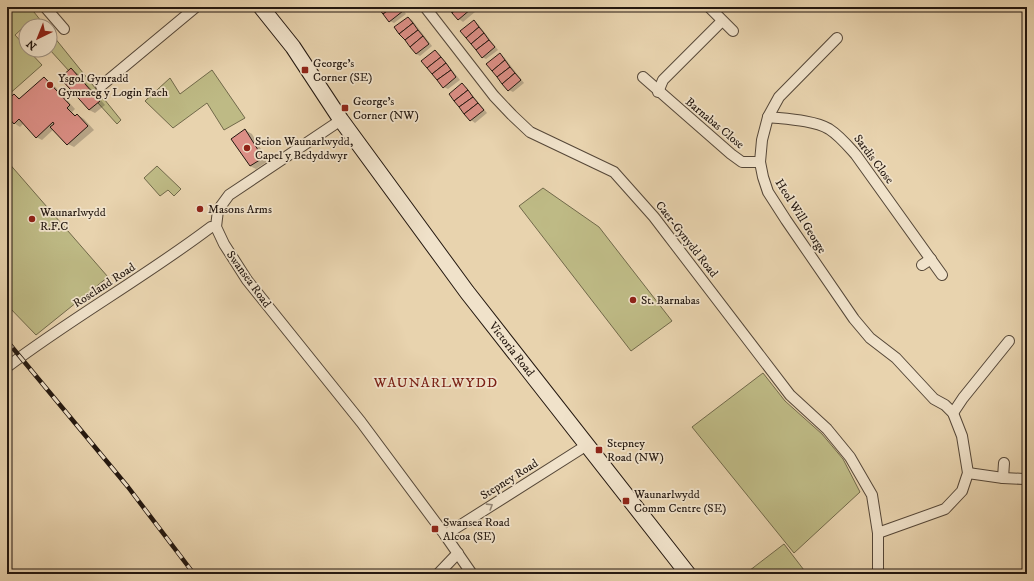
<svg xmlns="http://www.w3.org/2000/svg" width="1034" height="581" viewBox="0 0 1034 581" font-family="'IM FELL DW Pica',serif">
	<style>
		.green { fill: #beba85; stroke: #71694a }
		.shadow { fill: #0003 }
		.building { fill: #dc8f86; stroke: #241810 }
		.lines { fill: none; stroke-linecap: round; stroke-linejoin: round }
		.street-casing { stroke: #554738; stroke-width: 12 }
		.secondary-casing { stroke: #241810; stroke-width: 17 }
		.street { stroke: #f0e2ca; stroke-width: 10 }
		.secondary { stroke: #f0e2ca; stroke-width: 15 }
		.rail-casing { stroke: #241810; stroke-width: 4.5 }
		.rail { stroke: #f0e2ca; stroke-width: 3; stroke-dasharray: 9; stroke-linecap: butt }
		.oneway { stroke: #948776 }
		.poi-dot { fill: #8f2418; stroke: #f0e2ca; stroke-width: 1.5 }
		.labels { text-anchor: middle; stroke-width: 3.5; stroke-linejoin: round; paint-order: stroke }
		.poi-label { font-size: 12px; fill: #241810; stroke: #f0e2ca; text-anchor: start }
		.street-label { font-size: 12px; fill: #241810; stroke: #f0e2ca }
		.quarter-label { font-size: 14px; letter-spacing: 1px; fill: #7a1f14; stroke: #f0e2ca }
	</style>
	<rect width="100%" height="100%" fill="#e8d3ae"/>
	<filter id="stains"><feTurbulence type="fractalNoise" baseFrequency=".005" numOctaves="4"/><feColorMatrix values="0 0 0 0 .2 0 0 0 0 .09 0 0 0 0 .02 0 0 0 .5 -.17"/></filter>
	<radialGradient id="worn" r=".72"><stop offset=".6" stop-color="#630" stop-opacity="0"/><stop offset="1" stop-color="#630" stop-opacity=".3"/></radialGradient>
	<g class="green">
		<path d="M7,7H30L45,26H27L26,25L15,35L26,47V50H28L42,65L7,96Z"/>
		<path d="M50,32L121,120L117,124L50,50Z"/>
		<path d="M212,70L245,118L224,130L207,103L173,128L145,101L170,78L180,94Z"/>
		<path d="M7,161L108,277L36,335L7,305Z"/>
		<path d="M157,166L181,189L174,196L168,190L160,196L144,178Z"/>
		<path d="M543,188L599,227L672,321L631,351L519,206Z"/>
		<path d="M763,373L785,401L822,434L843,459L860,492L794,553L692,427Z"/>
		<path d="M784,544L807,574H745Z"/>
	</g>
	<g class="shadow">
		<path d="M379,7H401L406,14L394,23L390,21Z"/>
		<path d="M449,7H471L475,12L463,22L459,19Z"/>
		<path d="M408,18L412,20L432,46L420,56L416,54Z"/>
		<path d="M474,21L478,24L498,50L486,59L482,57Z"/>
		<path d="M435,51L439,54L460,80L448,89L444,87Z"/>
		<path d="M500,54L504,57L524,83L513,92L509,90Z"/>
		<path d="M71,70L77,73L105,105L95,113L89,110Z"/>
		<path d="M44,78L50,81L75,109L72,112L76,116L78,115L84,119L94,130L74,147L68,144L54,129L42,140L36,137L24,123L20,127L14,123L7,115V101L14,95L20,98Z"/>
		<path d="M462,85L466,87L487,113L475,123L471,120L450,94Z"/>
		<path d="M245,130L252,134L268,161L256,169L250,166Z"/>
	</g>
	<g class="building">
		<path d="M379,7H393L383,14L378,8Z"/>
		<path d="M393,7H399L403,11L389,22L383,14Z"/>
		<path d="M448,7H459L452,13Z"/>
		<path d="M459,7H469L471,9L458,20L452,13Z"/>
		<path d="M408,17L413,23L399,34L394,27Z"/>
		<path d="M474,20L479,27L466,38L460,31Z"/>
		<path d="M413,23L418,30L405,40L399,34Z"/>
		<path d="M479,27L484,33L471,44L466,38Z"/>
		<path d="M418,30L423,36L410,47L405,40Z"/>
		<path d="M484,33L489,40L476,50L471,44Z"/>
		<path d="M423,36L429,44L416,54L410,47Z"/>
		<path d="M489,40L495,47L482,58L476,50Z"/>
		<path d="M435,50L441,57L427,68L421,61Z"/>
		<path d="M500,53L505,60L492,71L486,64Z"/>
		<path d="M441,57L446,63L432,74L427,68Z"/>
		<path d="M505,60L510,67L497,77L492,71Z"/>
		<path d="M446,63L451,70L437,80L432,74Z"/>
		<path d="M510,67L515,73L502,84L497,77Z"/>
		<path d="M71,68L100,101L89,110L60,78Z"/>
		<path d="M451,70L456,77L443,88L437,80Z"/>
		<path d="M515,73L521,80L508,91L502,84Z"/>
		<path d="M44,77L70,105L67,108L75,116L77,114L88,126L67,145L50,127L54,124L53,122L36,138L19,119L14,124L7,116V100L14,94L19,99Z"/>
		<path d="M462,83L468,90L454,101L449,94Z"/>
		<path d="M468,90L473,97L459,107L454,101Z"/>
		<path d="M473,97L478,103L464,114L459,107Z"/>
		<path d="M478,103L484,110L470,121L464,114Z"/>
		<path d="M245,129L263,158L250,166L231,139Z"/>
	</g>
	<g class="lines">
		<g class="street-casing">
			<g id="street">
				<path d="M45,7L64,29"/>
				<path d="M425,7L494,96L512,115L530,132L614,172L654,217L790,395L827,429L850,457L872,495L878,533V574"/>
				<path d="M709,7L733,31"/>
				<path d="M837,38L779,97L768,117L762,140L760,162L763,177L768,192L786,220L854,319L870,338L896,358L934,399L945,405L953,413L962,436L968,473L962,491L945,509L878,533"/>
				<path d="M643,77L731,154L742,162H760"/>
				<path d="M101,86L196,7"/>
				<path d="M658,92L663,80L722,21"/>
				<path d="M768,117C785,119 814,120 829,129C840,136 848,146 856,155L942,275"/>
				<path d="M341,120L229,195L218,210L216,227L224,244L247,280L361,422L445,535L472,574"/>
				<path d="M922,265L931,259"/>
				<path d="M7,367C73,317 145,277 211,227H216"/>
				<path d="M953,413L963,398L1009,341"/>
				<path d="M968,473L1003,478L1024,479"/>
				<path d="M1003,478L1004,463"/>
				<path d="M445,535L587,445"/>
				<path d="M438,574L458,553"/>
			</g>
		</g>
		<g class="secondary-casing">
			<path id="secondary" d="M261,7L293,47L341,120L467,292L688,574"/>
		</g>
		<use href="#street" class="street"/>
		<use href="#secondary" class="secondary"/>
		<g class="rail-casing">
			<path id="rail" d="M7,341L128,487L194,574"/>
		</g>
		<use href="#rail" class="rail"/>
	</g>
	<defs><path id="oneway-chevron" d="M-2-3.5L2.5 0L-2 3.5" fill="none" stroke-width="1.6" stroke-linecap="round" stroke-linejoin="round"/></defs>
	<use class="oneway" href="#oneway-chevron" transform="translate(490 506) rotate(-32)"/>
	<g class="poi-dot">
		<rect x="301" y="66" width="8" height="8" rx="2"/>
		<circle cx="50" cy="85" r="4"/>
		<rect x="341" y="104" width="8" height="8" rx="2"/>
		<circle cx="247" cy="148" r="4"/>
		<circle cx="200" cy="209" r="4"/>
		<circle cx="32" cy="219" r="4"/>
		<circle cx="633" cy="300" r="4"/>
		<rect x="595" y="446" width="8" height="8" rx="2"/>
		<rect x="622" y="497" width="8" height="8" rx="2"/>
		<rect x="431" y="525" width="8" height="8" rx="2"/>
	</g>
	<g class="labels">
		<g class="poi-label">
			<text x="313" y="67">George's<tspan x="313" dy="14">Corner (SE)</tspan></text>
			<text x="58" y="82">Ysgol Gynradd<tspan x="58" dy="14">Gymraeg y Login Fach</tspan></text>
			<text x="353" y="105">George's<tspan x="353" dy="14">Corner (NW)</tspan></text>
			<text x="255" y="145">Seion Waunarlwydd,<tspan x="255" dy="14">Capel y Bedyddwyr</tspan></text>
			<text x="208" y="213">Masons Arms</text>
			<text x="40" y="216">Waunarlwydd<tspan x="40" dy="14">R.F.C</tspan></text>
			<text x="641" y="304">St. Barnabas</text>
			<text x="607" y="447">Stepney<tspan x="607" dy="14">Road (NW)</tspan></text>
			<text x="634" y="498">Waunarlwydd<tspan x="634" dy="14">Comm Centre (SE)</tspan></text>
			<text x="443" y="526">Swansea Road<tspan x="443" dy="14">Alcoa (SE)</tspan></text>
		</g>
		<g class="street-label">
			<text transform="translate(715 123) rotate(40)" y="4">Barnabas Close</text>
			<text transform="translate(874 159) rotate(53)" y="4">Sardis Close</text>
			<text transform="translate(801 216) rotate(58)" y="4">Heol Will George</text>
			<text transform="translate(687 239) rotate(52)" y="4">Caer-Gynydd Road</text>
			<text transform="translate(249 279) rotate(54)" y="4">Swansea Road</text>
			<text transform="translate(104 285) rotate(-33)" y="4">Roseland Road</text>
			<text transform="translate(512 349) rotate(52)" y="4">Victoria Road</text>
			<text transform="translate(509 479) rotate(-32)" y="4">Stepney Road</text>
		</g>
		<g class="quarter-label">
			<text x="436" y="387">WAUNARLWYDD</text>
		</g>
	</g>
	<rect width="1034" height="581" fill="none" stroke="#e8d3ae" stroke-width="24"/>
	<rect x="8" y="8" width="1018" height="565" fill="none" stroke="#241810" stroke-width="2"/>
	<rect x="12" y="12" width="1010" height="557" fill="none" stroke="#241810"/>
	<g transform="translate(38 38) rotate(223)"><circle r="19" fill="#f0e2ca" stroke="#9e9180"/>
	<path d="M0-3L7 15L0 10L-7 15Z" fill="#8f2418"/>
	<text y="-6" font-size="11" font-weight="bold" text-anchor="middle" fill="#241810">N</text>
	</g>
	<rect width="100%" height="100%" filter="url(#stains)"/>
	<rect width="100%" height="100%" fill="url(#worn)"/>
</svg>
